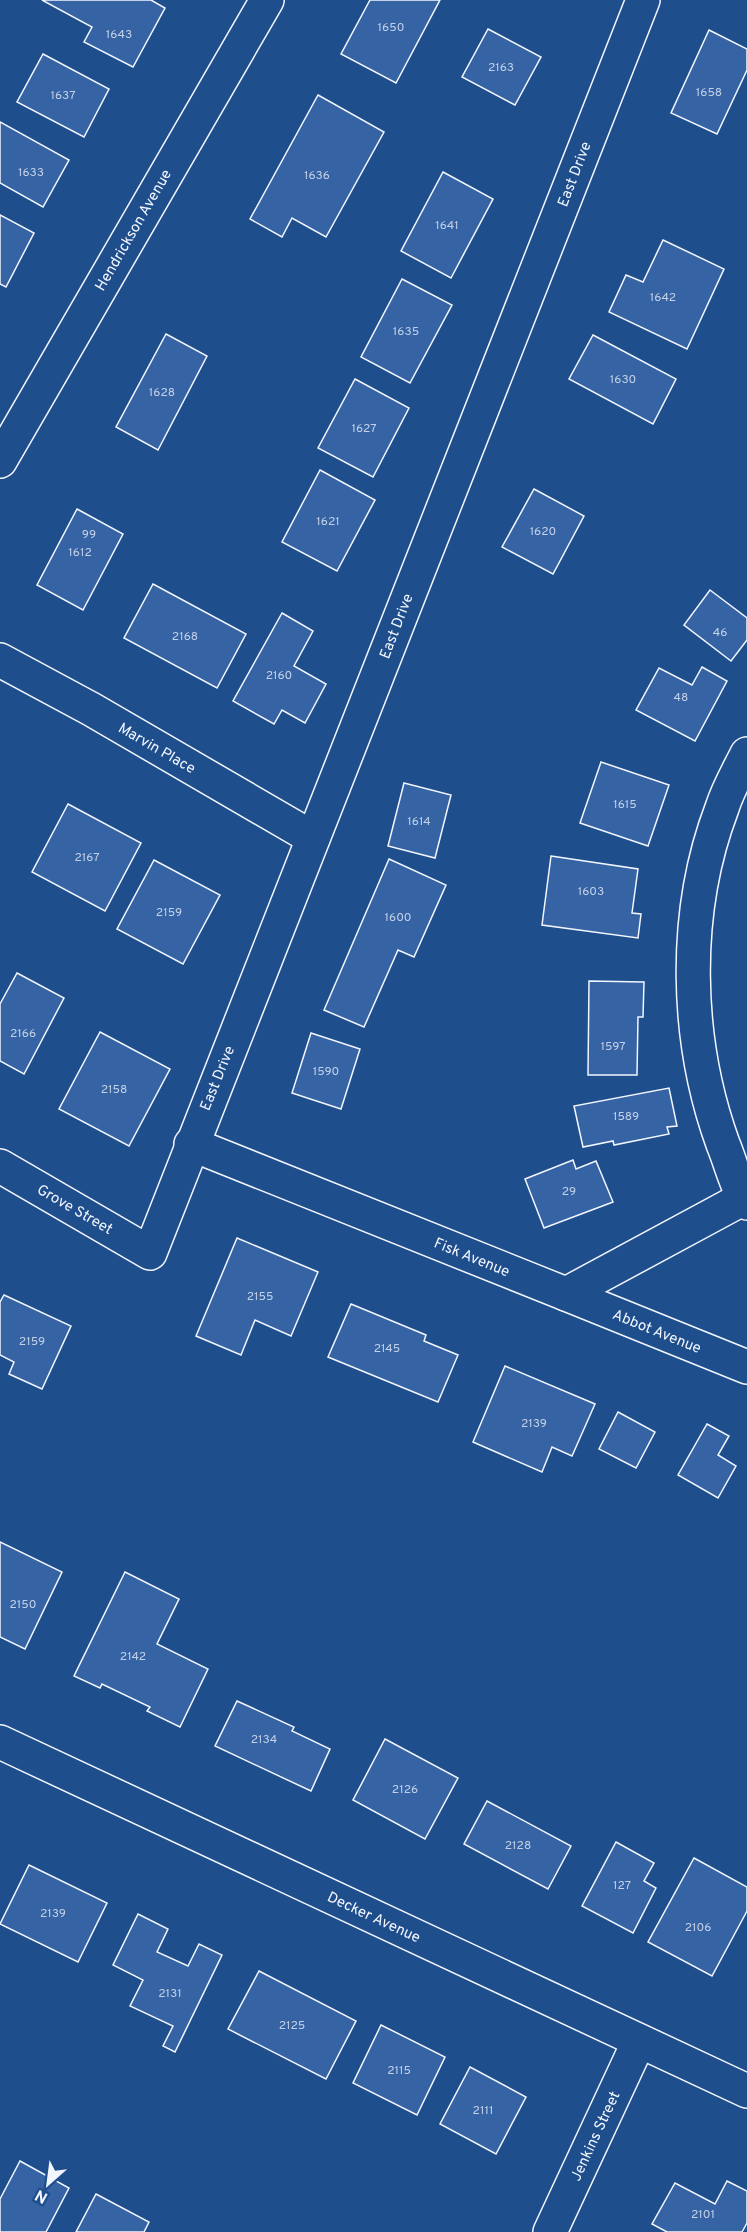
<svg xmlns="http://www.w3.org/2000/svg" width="747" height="2232" viewBox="0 0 747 2232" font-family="Overpass,sans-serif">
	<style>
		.building { fill: #3563a3; stroke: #f2f6ff; stroke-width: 1.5 }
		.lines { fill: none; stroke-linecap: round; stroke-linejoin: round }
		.minor-casing { stroke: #f2f6ff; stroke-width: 36 }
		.minor { stroke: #1f4e8c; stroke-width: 33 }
		.labels { text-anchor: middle; stroke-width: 4.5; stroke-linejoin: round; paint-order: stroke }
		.number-label { font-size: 12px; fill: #c3d1e8 }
		.street-label { font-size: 15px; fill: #f2f6ff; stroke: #1f4e8c }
	</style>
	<rect width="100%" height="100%" fill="#1f4e8c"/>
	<g class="building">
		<path d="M42,0H151L165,8L133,67L84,42L92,27Z"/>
		<path d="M370,0H440L396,83L341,54Z"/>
		<path d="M488,29L541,57L515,105L462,77Z"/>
		<path d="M709,30L747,49V70L717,134L671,113Z"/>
		<path d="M43,54L109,89L84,137L17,102Z"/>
		<path d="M318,95L384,132L326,237L292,218L282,237L250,219Z"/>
		<path d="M0,122L69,160L43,207L0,183Z"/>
		<path d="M443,172L493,199L451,278L401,251Z"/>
		<path d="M0,215L34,233L6,287L0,284Z"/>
		<path d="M663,240L724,269L687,349L609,312L626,275L643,282Z"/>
		<path d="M402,279L452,305L410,383L361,357Z"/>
		<path d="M166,334L207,356L158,450L116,427Z"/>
		<path d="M593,335L676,379L653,424L569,379Z"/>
		<path d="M355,379L409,408L373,477L318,448Z"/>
		<path d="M320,470L375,500L337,571L282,542Z"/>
		<path d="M534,489L584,516L553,574L502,547Z"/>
		<path d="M77,509L123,534L83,610L37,585Z"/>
		<path d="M153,584L246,634L217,688L124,638Z"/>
		<path d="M710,590L747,618V640L731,661L684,625Z"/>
		<path d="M282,613L313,631L294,666L326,684L305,723L282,710L274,724L233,701Z"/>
		<path d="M702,667L727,681L695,741L636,710L659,668L692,685Z"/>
		<path d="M601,762L669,785L648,846L580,823Z"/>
		<path d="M404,783L451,795L435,858L388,846Z"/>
		<path d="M68,804L141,843L105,911L32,872Z"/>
		<path d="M551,856L638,869L632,913L641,914L638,938L542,925Z"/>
		<path d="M389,859L446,885L414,957L398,950L364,1027L324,1010Z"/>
		<path d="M154,860L220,895L183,964L117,929Z"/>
		<path d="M17,973L64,998L24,1074L0,1061V1004Z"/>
		<path d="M589,981L644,982L643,1017H638L637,1075H588Z"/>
		<path d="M100,1032L170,1069L129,1146L59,1109Z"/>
		<path d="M311,1033L360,1049L341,1109L292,1093Z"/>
		<path d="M669,1088L677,1126L667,1127L669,1134L614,1145L613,1141L583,1147L574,1106Z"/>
		<path d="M573,1160L576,1169L596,1161L613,1202L544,1228L525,1179Z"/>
		<path d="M237,1238L318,1272L291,1336L255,1320L241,1355L196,1336Z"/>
		<path d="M4,1295L71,1326L42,1389L9,1374L14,1362L0,1355V1302Z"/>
		<path d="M351,1304L426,1335L424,1341L458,1355L438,1402L328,1357Z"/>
		<path d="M505,1366L595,1404L572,1456L552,1447L542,1472L473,1442Z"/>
		<path d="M618,1412L655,1432L636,1468L599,1449Z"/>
		<path d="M707,1424L729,1436L718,1455L736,1466L718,1498L678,1475Z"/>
		<path d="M0,1542L62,1572L25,1649L0,1637Z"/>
		<path d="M125,1572L179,1599L157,1644L208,1669L180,1727L147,1711L150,1707L102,1684L100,1688L74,1676Z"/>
		<path d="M237,1701L294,1727L292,1731L330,1749L311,1791L215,1746Z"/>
		<path d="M385,1739L458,1778L425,1839L353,1800Z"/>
		<path d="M487,1801L571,1846L548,1889L464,1844Z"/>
		<path d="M616,1842L654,1863L644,1881L656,1888L633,1933L582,1906Z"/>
		<path d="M694,1858L747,1887V1911L712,1976L648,1942Z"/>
		<path d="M29,1865L107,1903L78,1962L0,1924Z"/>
		<path d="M138,1914L168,1929L157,1952L188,1966L199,1944L222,1955L175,2052L163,2046L173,2026L130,2006L143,1980L113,1965Z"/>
		<path d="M259,1971L356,2021L326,2079L228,2029Z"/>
		<path d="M381,2025L445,2057L417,2115L353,2083Z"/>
		<path d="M470,2067L526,2097L496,2154L440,2124Z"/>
		<path d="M20,2161L69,2188L46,2232H0V2199Z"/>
		<path d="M727,2181L747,2191V2223L742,2232H667L652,2224L675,2183L715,2204Z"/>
		<path d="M96,2194L149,2222L144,2232H76Z"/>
	</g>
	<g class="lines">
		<g class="minor-casing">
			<g id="minor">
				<path d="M0,461L267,0"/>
				<path d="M0,660L91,709L313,838"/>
				<path d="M747,754C738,772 728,789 722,808C682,913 685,1039 723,1144C731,1163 736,1186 747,1203"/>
				<path d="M191,1144L566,1294L744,1198"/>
				<path d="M0,1166L150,1253L643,0"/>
				<path d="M566,1294L747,1367"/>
				<path d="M0,1742L747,2091"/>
				<path d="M550,2232L639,2041"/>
			</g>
		</g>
		<use href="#minor" class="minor"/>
	</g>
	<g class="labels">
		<g class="number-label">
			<text x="391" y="31">1650</text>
			<text x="119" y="38">1643</text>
			<text x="501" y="71">2163</text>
			<text x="709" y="96">1658</text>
			<text x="63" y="99">1637</text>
			<text x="31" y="176">1633</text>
			<text x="317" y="179">1636</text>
			<text x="447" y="229">1641</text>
			<text x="663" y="301">1642</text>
			<text x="406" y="335">1635</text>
			<text x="623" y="383">1630</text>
			<text x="162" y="396">1628</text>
			<text x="364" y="432">1627</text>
			<text x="328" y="525">1621</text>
			<text x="543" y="535">1620</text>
			<text x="89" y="538">99</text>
			<text x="80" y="556">1612</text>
			<text x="720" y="636">46</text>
			<text x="185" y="640">2168</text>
			<text x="279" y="679">2160</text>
			<text x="681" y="701">48</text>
			<text x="625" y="808">1615</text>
			<text x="419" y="825">1614</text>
			<text x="87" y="861">2167</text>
			<text x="591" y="895">1603</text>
			<text x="169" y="916">2159</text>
			<text x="398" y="921">1600</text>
			<text x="23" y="1037">2166</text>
			<text x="613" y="1050">1597</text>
			<text x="326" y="1075">1590</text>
			<text x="114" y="1093">2158</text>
			<text x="626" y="1120">1589</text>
			<text x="569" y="1195">29</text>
			<text x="260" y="1300">2155</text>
			<text x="32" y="1345">2159</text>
			<text x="387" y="1352">2145</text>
			<text x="534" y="1427">2139</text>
			<text x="23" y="1608">2150</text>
			<text x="133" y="1660">2142</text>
			<text x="264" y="1743">2134</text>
			<text x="405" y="1793">2126</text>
			<text x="518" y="1849">2128</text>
			<text x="622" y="1889">127</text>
			<text x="53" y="1917">2139</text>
			<text x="698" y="1931">2106</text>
			<text x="170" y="1997">2131</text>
			<text x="292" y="2029">2125</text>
			<text x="399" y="2074">2115</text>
			<text x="483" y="2114">2111</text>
			<text x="703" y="2218">2101</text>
		</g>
		<g class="street-label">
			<text transform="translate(574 174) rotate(-69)" y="5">East Drive</text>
			<text transform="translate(133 230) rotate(-60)" y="5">Hendrickson Avenue</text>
			<text transform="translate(396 626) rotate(-69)" y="5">East Drive</text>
			<text transform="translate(157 748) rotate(30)" y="5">Marvin Place</text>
			<text transform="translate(217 1078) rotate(-68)" y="5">East Drive</text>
			<text transform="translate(75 1209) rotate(30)" y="5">Grove Street</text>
			<text transform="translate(472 1257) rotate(22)" y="5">Fisk Avenue</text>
			<text transform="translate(657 1331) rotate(22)" y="5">Abbot Avenue</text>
			<text transform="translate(374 1917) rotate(25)" y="5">Decker Avenue</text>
			<text transform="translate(595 2136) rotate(-65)" y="5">Jenkins Street</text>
		</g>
	</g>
	<g transform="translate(48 2184) rotate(208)" stroke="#1f4e8c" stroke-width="4.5" paint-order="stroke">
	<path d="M0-4.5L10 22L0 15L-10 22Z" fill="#f2f6ff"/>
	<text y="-9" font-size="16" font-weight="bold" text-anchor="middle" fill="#f2f6ff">N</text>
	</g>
</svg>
